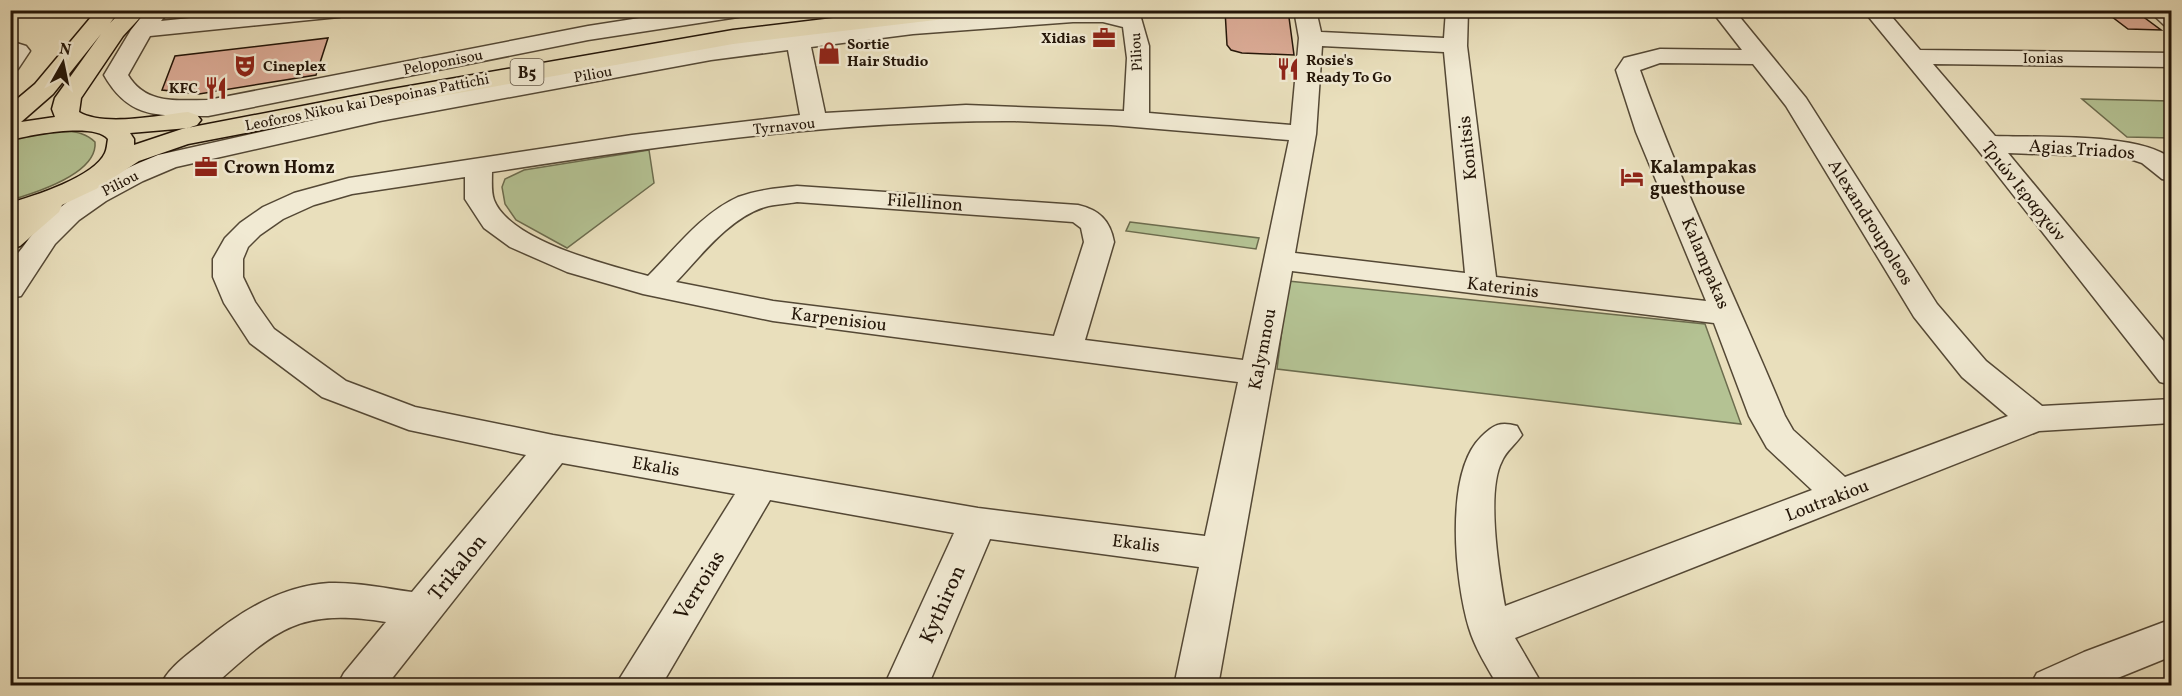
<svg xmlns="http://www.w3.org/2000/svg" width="2182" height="696" viewBox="0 0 2182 696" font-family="Vollkorn,serif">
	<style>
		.green { fill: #b4c293; stroke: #6c6c4e; stroke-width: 1.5 }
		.building { fill: #dbab96; stroke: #231508; stroke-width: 1.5 }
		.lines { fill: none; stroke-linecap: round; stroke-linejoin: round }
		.minor-casing { stroke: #544835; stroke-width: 3 }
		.major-casing { stroke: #231508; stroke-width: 3 }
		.minor { fill: #f1ead3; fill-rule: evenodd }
		.major { fill: #e9dfbc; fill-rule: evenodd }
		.labels { text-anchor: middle; stroke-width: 5; stroke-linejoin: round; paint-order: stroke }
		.far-poi-label { font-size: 15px; font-weight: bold; fill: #231508; stroke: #f1ead3; text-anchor: start }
		.far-street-label { font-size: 15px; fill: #231508; stroke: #f1ead3 }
		.shield { fill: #f1ead3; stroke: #615545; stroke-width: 1.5 }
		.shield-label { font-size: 16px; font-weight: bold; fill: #231508 }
		.street-label { font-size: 18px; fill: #231508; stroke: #f1ead3 }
		.poi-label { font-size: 18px; font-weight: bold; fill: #231508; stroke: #f1ead3; text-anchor: start }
		.near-street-label { font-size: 21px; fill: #231508; stroke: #f1ead3 }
	</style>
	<rect width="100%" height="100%" fill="#e9dfbc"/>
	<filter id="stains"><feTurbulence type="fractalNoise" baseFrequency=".00333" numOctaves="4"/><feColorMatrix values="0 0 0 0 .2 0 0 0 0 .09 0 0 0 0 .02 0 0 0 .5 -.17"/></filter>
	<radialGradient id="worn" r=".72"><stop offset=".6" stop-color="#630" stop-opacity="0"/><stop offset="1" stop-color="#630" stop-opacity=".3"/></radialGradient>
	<g class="green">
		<path d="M2082,99L2171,101V138L2127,137Z"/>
		<path d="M63,130C76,132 86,133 95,142C98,174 35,193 11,200V137Z"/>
		<path d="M649,150L654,183L567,248L516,220L505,204L502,187L505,179L524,170Z"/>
		<path d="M1130,222L1259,238L1256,249L1126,231Z"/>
		<path d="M1288,281L1705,324L1741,424L1277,369Z"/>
	</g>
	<g class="building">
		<path d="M1225,10H1288L1294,55L1242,53L1231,50L1227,45Z"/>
		<path d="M2103,10H2134L2161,30L2128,29Z"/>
		<path d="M328,38L316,75L199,94L162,90L175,56Z"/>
	</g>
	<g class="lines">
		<g class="minor-casing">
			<g id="minor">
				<path d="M147,10H170L161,21L268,10H350L347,15L339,17L150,36L128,75C146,105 177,100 208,100L588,26L691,10H749L746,15L738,17L588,40L208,116C161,115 130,121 104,75L131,30Z"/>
				<path d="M1043,10H1113L1141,18L1149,46V113L1291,125L1299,38L1294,10H1316L1321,32L1444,38L1446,10H1468L1467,46L1496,277L1706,301L1636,132L1616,70L1624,58L1660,49L1742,50L1711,10H1734L1806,98L1937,304L1986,361L2042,406L2172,399V423L2039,431L1515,638L1543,686H1498C1487,667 1475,648 1469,628C1455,582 1444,473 1481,437C1493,425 1500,421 1517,426L1522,435C1516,444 1506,451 1502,461C1486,491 1499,572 1505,606L1812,490L1767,448L1749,416L1714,323L1292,271L1218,686H1174L1199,567L990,539L928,686H884L954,533L770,500L661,686H615L735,494L562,463L386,686H337L344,673L386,622C298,608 277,629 213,686H160C169,667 186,656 202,643C238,613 280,586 329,583C357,582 384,588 412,592L526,455L409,430L322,397L250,343L224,303L213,277V259L225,238L240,223L263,207L294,193L349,178L632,135L800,115L788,50L711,60L380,121L176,167L143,181L106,201L79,220L55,244L21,296L10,298C10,289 8,276 10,266C12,260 19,252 23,247C55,200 107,176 158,155L380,105L711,46L913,20ZM1073,22H1103L1123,27L1127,58L1124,111L966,105L825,113L811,47L913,34ZM1322,46L1444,52L1465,273L1295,253L1316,134ZM1660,63L1753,64L1786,106L1914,317L1962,377L2008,416L1845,477L1793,430L1785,416C1737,300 1682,188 1640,70ZM1015,121L1111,125L1289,140L1243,360L1085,340L1114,242C1110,220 1099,210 1078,205L797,186C777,188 757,190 738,197C702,213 675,249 648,276C608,265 510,241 494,200C491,192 492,181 492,172C666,145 838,120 1015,121ZM465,177V199L480,222L484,228L510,247L567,272L643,294L773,321L1238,382L1205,536L978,508L553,435L415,407L346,381L274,329L255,302L243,277V259L248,247L260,235L283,219L314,205L352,194ZM797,202L1073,222L1081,228L1084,242L1054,336L773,301L676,282C701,256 729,218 765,207C775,204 786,204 797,202Z"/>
				<path d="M1863,10H1886L1920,50L2172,53V67L1933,64L1995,136C2040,138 2137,132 2172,159V181L2162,179L2142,163L2124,157L2008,153L2172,351V385L2160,382L1978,150Z"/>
				<path d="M2148,10H2172V27L2164,25Z"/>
				<path d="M10,41L26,46L30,51L18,69L10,71Z"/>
				<path d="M2172,619V656L2098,686H2030L2037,673L2084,652Z"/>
			</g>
		</g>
		<g class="major-casing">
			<path id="major" d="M97,10H120L110,23L123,10H147L123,36L81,98L79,112C104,127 159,115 188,112L197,115L201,120L197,125L188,128L130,133L134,139V145L182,129L375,92L733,30L900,10H972L969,15L961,17L733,44L375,108L188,144L139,161L96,189L62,205L59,212L20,246L10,249V224L17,219L10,220V203C34,196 94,177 105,153C107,149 107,144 108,139C94,122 31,135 10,140V105L35,84ZM101,34L55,98L52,109L55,117L21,122L53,94Z"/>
		</g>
		<use href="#minor" class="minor"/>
		<use href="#major" class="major"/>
	</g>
	<defs>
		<g id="office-bare" transform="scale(1.8)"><path d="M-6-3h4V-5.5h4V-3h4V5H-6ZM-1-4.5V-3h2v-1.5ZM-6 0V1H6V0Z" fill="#8f2418" stroke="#f1ead3" stroke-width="2.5" paint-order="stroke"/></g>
		<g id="shop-bare" transform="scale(1.8)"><path d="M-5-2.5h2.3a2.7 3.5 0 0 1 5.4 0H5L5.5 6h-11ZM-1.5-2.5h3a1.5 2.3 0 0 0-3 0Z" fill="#8f2418" stroke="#f1ead3" stroke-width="2.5" paint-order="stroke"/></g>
		<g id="theatre-bare" transform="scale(1.8)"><path d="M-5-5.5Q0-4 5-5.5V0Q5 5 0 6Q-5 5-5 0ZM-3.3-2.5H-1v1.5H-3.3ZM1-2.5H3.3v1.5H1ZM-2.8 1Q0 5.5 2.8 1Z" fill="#8f2418" stroke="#f1ead3" stroke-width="2.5" paint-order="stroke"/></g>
		<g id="restaurant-bare" transform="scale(1.8)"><path d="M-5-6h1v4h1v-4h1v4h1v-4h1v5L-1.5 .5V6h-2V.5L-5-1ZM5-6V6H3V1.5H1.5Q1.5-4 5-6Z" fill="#8f2418" stroke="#f1ead3" stroke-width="2.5" paint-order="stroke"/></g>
		<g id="hotel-bare" transform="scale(1.8)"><path d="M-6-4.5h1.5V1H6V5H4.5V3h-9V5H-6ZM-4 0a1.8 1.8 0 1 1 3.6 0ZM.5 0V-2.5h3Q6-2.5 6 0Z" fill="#8f2418" stroke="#f1ead3" stroke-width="2.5" paint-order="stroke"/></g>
	</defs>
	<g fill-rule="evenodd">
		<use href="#office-bare" x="1104" y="38"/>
		<use href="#shop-bare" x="829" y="53"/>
		<use href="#theatre-bare" x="245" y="66"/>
		<use href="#restaurant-bare" x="1288" y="69"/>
		<use href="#restaurant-bare" x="216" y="88"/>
		<use href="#office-bare" x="206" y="167"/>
		<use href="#hotel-bare" x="1632" y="177"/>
	</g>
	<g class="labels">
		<g class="far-poi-label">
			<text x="1086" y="43" text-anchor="end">Xidias</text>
			<text x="847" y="49">Sortie<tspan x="847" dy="17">Hair Studio</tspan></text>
			<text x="1306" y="65">Rosie's<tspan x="1306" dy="17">Ready To Go</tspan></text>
			<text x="263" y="71">Cineplex</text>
			<text x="198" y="93" text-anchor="end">KFC</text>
		</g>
		<g class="far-street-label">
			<text transform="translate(1136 52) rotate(-93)" y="5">Piliou</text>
			<text x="2043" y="63">Ionias</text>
			<text transform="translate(443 62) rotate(-11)" y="5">Peloponisou</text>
			<text transform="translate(593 74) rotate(-10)" y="5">Piliou</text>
			<text transform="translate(367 102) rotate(-11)" y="5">Leoforos Nikou kai Despoinas Pattichi</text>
			<text transform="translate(784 126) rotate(-6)" y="5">Tyrnavou</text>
			<text transform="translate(120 183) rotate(-27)" y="5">Piliou</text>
		</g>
		<rect class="shield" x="510.5" y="59" width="33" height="26" rx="4.5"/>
		<g class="shield-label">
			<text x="527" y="78">B5</text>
		</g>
		<g class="street-label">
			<text transform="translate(1467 148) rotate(-96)" y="6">Konitsis</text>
			<text transform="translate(2082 149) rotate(4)" y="6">Agias Triados</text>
			<text transform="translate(2024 191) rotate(51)" y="6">Τριών Ιεραρχών</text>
			<text transform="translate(925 202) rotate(4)" y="6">Filellinon</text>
			<text transform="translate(1871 222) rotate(58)" y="6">Alexandroupoleos</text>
			<text transform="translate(1706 263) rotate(67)" y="6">Kalampakas</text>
			<text transform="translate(1503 287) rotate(7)" y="6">Katerinis</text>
			<text transform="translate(839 319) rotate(7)" y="6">Karpenisiou</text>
			<text transform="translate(1262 349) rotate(-79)" y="6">Kalymnou</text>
			<text transform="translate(656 466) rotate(10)" y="6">Ekalis</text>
			<text transform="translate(1827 500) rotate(-21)" y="6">Loutrakiou</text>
			<text transform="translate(1136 543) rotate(7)" y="6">Ekalis</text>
		</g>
		<g class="poi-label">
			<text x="224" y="173">Crown Homz</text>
			<text x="1650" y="173">Kalampakas<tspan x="1650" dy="21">guesthouse</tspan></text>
		</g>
		<g class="near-street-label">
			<text transform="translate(457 567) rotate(-51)" y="7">Trikalon</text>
			<text transform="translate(699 585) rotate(-58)" y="7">Verroias</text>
			<text transform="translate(942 604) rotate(-66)" y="7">Kythiron</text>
		</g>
	</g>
	<rect width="2182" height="696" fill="none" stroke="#e9dfbc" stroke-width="36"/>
	<rect x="12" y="12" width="2158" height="672" fill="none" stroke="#231508" stroke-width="3"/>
	<rect x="18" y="18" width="2146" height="660" fill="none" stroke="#231508" stroke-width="1.5"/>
	<g transform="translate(63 63) rotate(9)" stroke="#f1ead3" stroke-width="4.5" paint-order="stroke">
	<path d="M0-4.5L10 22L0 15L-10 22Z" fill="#231508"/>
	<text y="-9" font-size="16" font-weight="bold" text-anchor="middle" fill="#231508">N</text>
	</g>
	<rect width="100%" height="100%" filter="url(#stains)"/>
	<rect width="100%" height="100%" fill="url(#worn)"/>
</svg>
